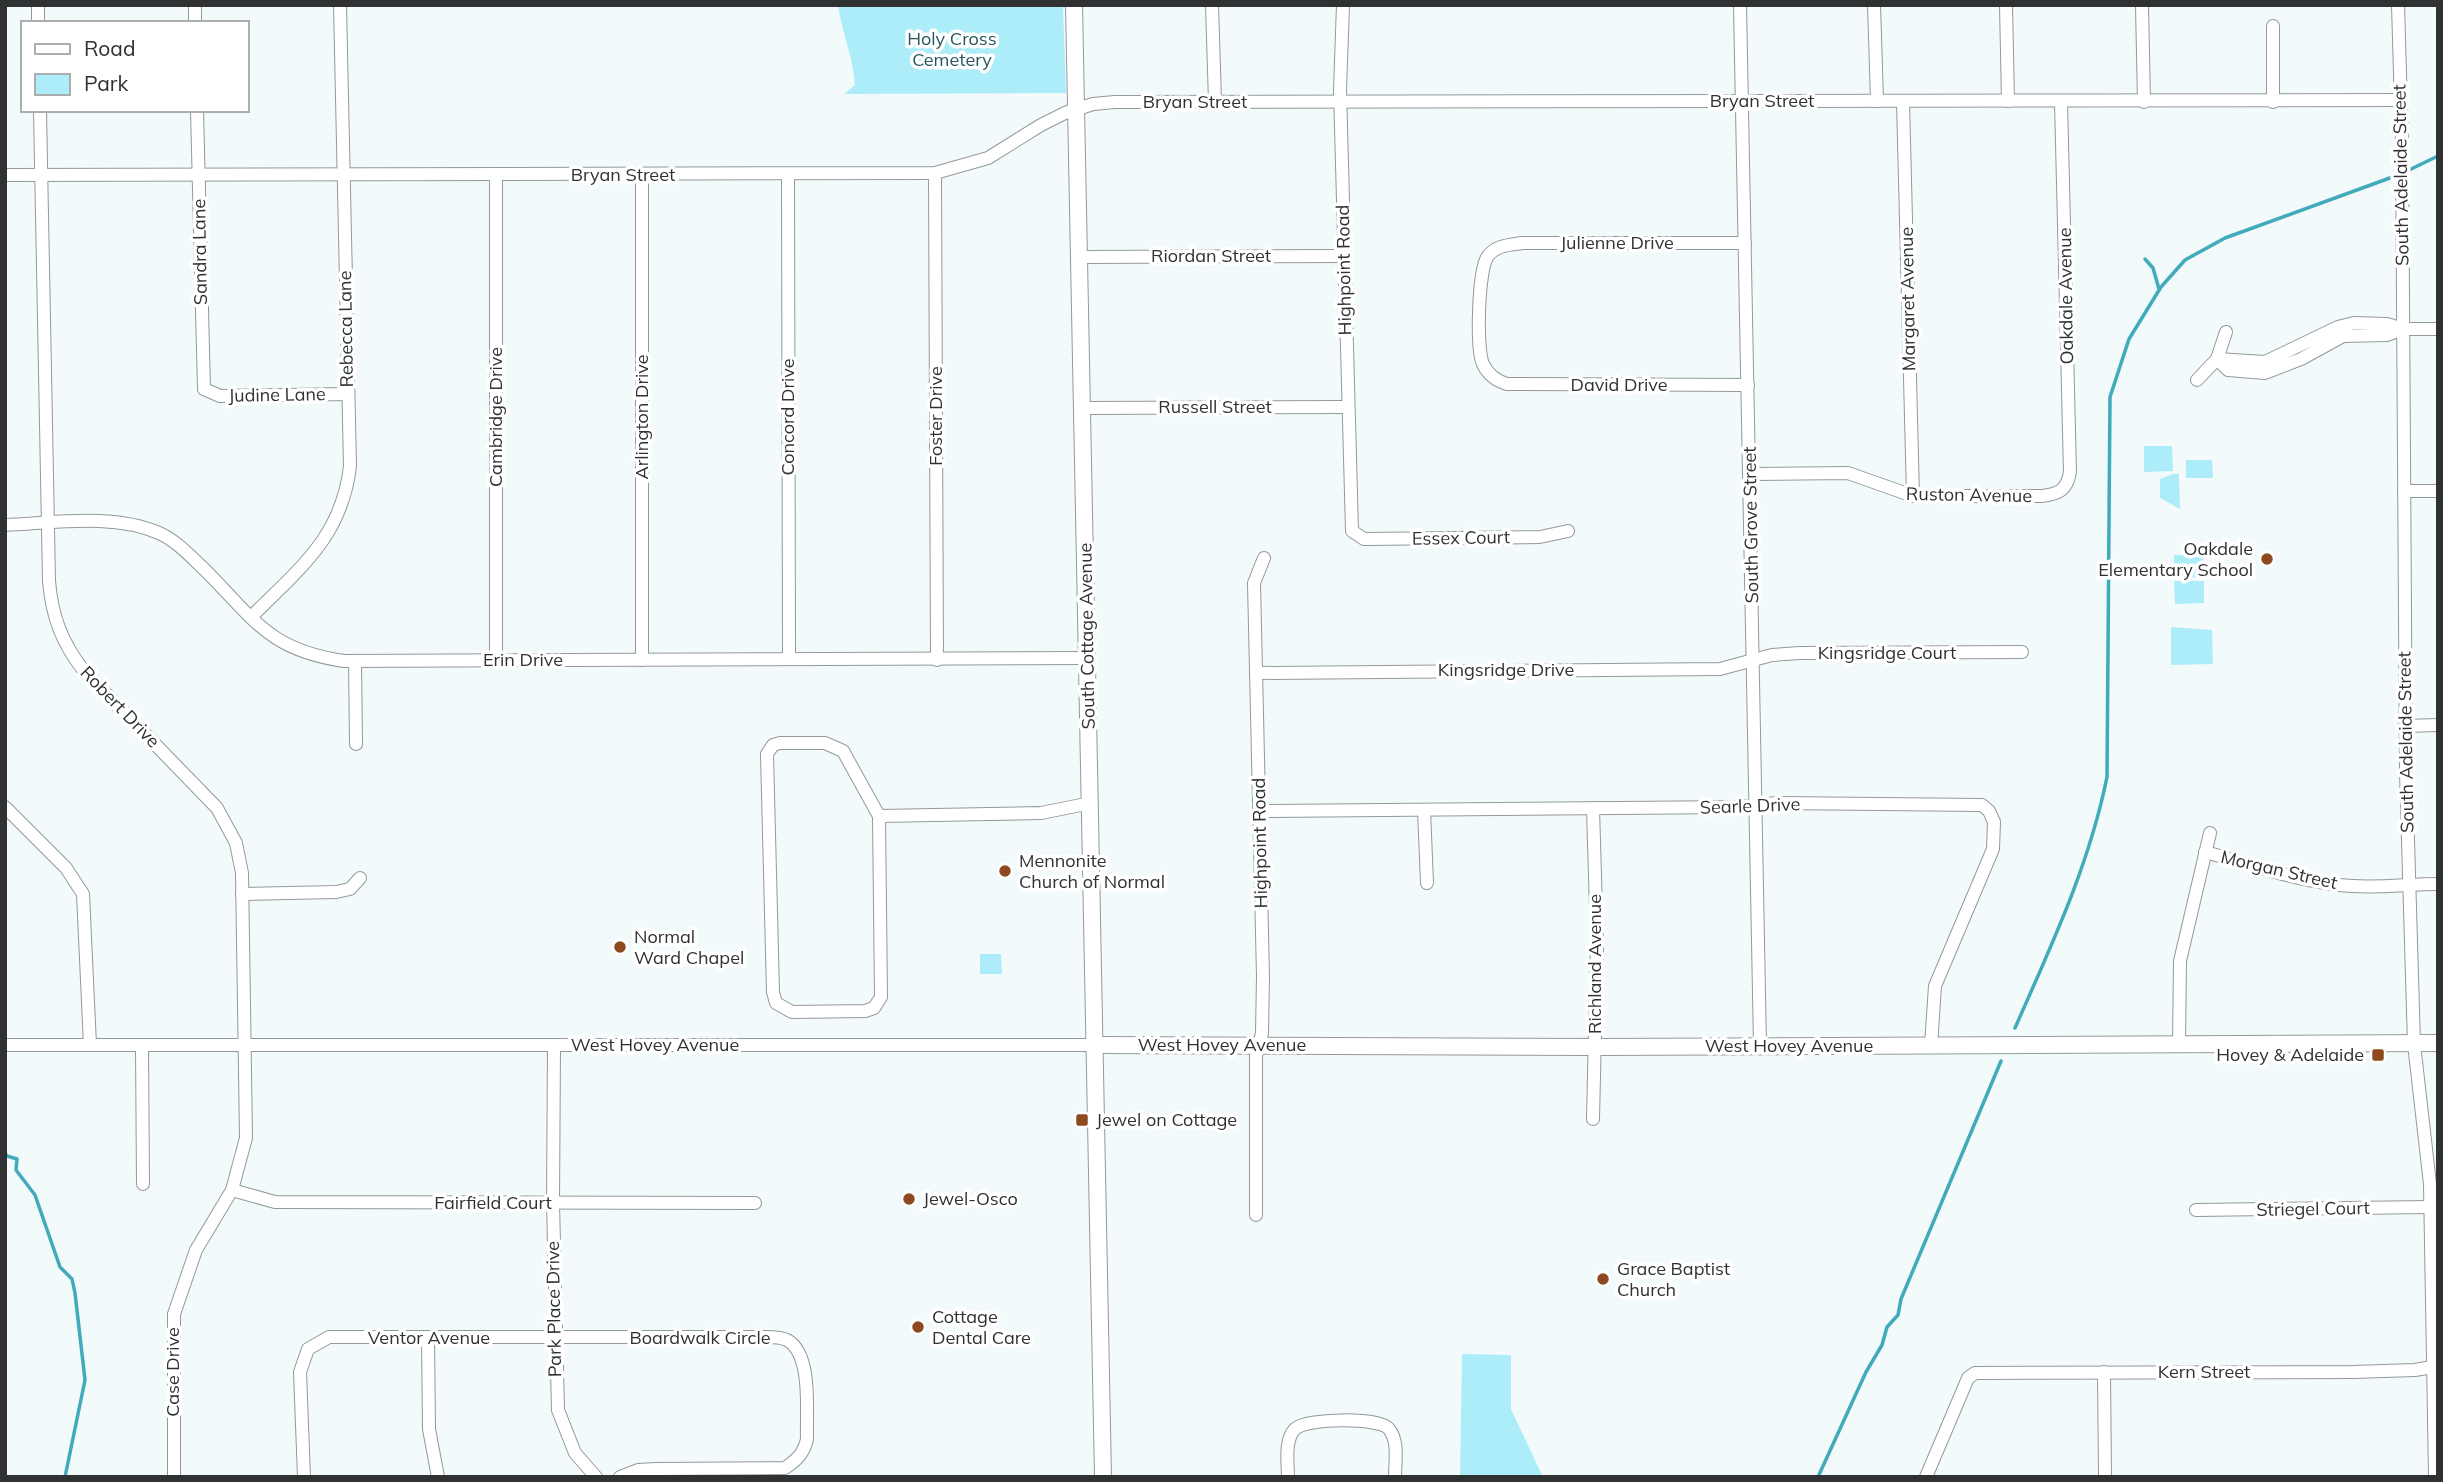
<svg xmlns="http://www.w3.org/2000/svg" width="2443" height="1482" viewBox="0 0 2443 1482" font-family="Mulish,sans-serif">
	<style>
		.green { fill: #adedf9 }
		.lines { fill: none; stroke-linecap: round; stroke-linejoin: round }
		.stream { stroke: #41aabb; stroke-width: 3.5 }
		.minor-casing { stroke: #93999a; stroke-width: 14 }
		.major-casing { stroke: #93999a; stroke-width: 18 }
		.minor { stroke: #fff; stroke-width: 12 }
		.major { stroke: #fff; stroke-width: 16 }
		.poi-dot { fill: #8e4a1e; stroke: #fff; stroke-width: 2.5 }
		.labels { text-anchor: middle; stroke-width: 7; stroke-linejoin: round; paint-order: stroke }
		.park-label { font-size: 18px; fill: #29565e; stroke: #fff }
		.street-label { font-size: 18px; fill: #2f3132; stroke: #fff }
		.poi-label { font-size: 18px; fill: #2f3132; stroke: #fff; text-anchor: start }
	</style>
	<rect width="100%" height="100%" fill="#f3fafb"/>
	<g class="green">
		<path d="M838,5H1063L1066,93L844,94L855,85C853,57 842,33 838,5Z"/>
		<path d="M2144,446H2172L2173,471L2144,472Z"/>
		<path d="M2186,460H2212L2213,478H2186Z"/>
		<path d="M2173,474H2179L2180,509L2160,498V479Z"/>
		<path d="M2174,555H2203L2204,577L2174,578Z"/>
		<path d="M2174,581H2204V603L2175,604Z"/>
		<path d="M2171,627L2212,630L2213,664L2171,665Z"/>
		<path d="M980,954H1001L1002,974H980Z"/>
		<path d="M1462,1354L1511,1355V1409L1543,1477H1460Z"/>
	</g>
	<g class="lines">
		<g class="stream">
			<path d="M2405,172L2438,156"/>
			<path d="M2145,259L2153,268L2159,289"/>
			<path d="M2015,1028C2051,946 2089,866 2107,777L2110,397L2129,339L2161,287L2185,260L2225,238L2398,175"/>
			<path d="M5,1153L7,1156L17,1159L16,1170L35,1195L60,1267L72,1279L75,1293L85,1380L65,1477"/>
			<path d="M1818,1477L1866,1372L1882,1345L1887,1327L1898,1315L1901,1299L2001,1061"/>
		</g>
		<g class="minor-casing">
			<g id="minor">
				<path d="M38,5V23"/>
				<path d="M195,5V23"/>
				<path d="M1212,5L1215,102"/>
				<path d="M1343,5L1340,90L1352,531L1364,539L1540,537L1568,531"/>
				<path d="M1740,5L1760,1045"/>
				<path d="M1874,5L1877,101"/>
				<path d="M2006,5L2008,101"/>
				<path d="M2142,5L2144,102"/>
				<path d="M2398,5L2402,142L2406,772L2414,1044L2430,1184L2435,1477"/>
				<path d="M2273,26V102"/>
				<path d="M1903,101L1913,496"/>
				<path d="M40,110L49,581C52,617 62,643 84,671L217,808L236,843L242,873L246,1138L232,1190L196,1250L174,1314V1477"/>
				<path d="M197,110L204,389L220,396L347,394"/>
				<path d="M935,173L937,660"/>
				<path d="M788,174L789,659"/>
				<path d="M5,175L935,173L988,158L1041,125L1065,113L1093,104L1115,102L2401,100"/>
				<path d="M496,175V660"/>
				<path d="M642,175V660"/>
				<path d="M1745,243H1522C1510,245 1496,245 1488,256C1478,268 1476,349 1483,364C1488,375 1497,381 1507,384L1748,385"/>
				<path d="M1080,257L1343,256"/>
				<path d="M2354,323L2387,324L2403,329L2387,335L2343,336L2301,359L2265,373L2228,370L2217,359L2265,362L2338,327Z"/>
				<path d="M2403,329H2438"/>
				<path d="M2197,380L2217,359L2226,332"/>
				<path d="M1083,408L1347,407"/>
				<path d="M1750,474L1848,473L1913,496H2042C2059,494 2067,490 2070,472L2061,101"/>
				<path d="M2404,491H2438"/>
				<path d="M5,525C54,523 113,513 159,533C177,541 191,557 205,570C255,620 269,650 344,661L1088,658"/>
				<path d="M251,617C299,569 342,537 350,466L340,5"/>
				<path d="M355,661L356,744"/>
				<path d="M1256,673L1720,669L1772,655L1800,653L2022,652"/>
				<path d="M2405,726L2438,725"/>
				<path d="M780,743H825L843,751L879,816L881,997L874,1008L865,1011L792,1012L776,1003L773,992L767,754L773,745Z"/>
				<path d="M5,807L66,868L83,894L90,1045"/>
				<path d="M1593,808L1597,945L1593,1119"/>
				<path d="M1424,810L1427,883"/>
				<path d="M1260,811L1741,807L1776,803L1982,805L1989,811L1994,822L1993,849L1935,986L1931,1046"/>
				<path d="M879,816L1041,813L1091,803"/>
				<path d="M2205,852C2253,865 2302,883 2352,886C2381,888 2409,884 2438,884"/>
				<path d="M242,894L336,892L350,889L360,878"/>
				<path d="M5,1045H1096"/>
				<path d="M142,1045L143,1184"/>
				<path d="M554,1045L553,1203L558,1410L575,1453L596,1477"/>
				<path d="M2179,1045L2180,961L2210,833"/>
				<path d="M232,1190L275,1202L755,1203"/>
				<path d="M2196,1210L2430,1207"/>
				<path d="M1256,1215V1056L1262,1033L1263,976L1254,583L1264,558"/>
				<path d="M428,1338L429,1429L438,1477"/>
				<path d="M2104,1372L2105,1477"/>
				<path d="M304,1477L300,1372L308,1349L329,1337H760C769,1337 779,1336 787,1340C813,1354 806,1413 807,1439C804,1453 797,1460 785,1468L656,1469L638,1470L620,1477"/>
				<path d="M1288,1477C1288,1463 1284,1440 1295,1429C1306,1418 1379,1417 1389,1429C1399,1441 1395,1462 1395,1477"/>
				<path d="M1926,1477L1968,1378L1975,1373L2353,1372L2415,1370L2438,1366"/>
			</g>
		</g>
		<g class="major-casing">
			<g id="major">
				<path d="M1074,5L1103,1477"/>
				<path d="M1096,1045L1596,1047L2438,1043"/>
			</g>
		</g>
		<use href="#minor" class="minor"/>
		<use href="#major" class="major"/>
	</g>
	<g class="poi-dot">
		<circle cx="2267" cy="559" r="7"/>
		<circle cx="1005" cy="871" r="7"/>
		<circle cx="620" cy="947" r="7"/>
		<rect x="2371" y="1048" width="14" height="14" rx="3.5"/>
		<rect x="1075" y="1113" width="14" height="14" rx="3.5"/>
		<circle cx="909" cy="1199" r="7"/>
		<circle cx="1603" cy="1279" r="7"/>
		<circle cx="918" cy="1327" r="7"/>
	</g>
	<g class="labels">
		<g class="park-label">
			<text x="952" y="45">Holy Cross<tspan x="952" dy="21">Cemetery</tspan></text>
		</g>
		<g class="street-label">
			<text x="1762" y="107">Bryan Street</text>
			<text x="1195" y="108">Bryan Street</text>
			<text x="623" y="181">Bryan Street</text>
			<text transform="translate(2401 175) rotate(-91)" y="6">South Adelaide Street</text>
			<text x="1617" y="249">Julienne Drive</text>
			<text transform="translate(200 252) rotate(-91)" y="6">Sandra Lane</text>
			<text x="1211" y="262">Riordan Street</text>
			<text transform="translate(1344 270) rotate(-91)" y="6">Highpoint Road</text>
			<text transform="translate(2066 296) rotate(-91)" y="6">Oakdale Avenue</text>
			<text transform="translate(1908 299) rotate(-91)" y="6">Margaret Avenue</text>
			<text transform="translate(346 329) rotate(-91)" y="6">Rebecca Lane</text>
			<text x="1619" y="391">David Drive</text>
			<text transform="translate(277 395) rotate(-1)" y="6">Judine Lane</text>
			<text x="1215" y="413">Russell Street</text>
			<text transform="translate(936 416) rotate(-90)" y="6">Foster Drive</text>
			<text transform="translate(496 417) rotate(-90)" y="6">Cambridge Drive</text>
			<text transform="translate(642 417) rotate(-90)" y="6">Arlington Drive</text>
			<text transform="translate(788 417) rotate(-90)" y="6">Concord Drive</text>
			<text transform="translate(1969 495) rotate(1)" y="6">Ruston Avenue</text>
			<text transform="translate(1751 525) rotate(-91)" y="6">South Grove Street</text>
			<text transform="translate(1461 538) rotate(-1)" y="6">Essex Court</text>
			<text transform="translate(1087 636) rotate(-91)" y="6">South Cottage Avenue</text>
			<text x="1887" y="659">Kingsridge Court</text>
			<text x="523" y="666">Erin Drive</text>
			<text x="1506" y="676">Kingsridge Drive</text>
			<text transform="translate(120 707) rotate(46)" y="6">Robert Drive</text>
			<text transform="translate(2406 742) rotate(-91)" y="6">South Adelaide Street</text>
			<text transform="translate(1750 806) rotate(-2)" y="6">Searle Drive</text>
			<text transform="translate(1260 843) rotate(-91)" y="6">Highpoint Road</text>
			<text transform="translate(2279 870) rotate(13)" y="6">Morgan Street</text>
			<text transform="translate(1595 964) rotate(-90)" y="6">Richland Avenue</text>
			<text x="655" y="1051">West Hovey Avenue</text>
			<text x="1222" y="1051">West Hovey Avenue</text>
			<text x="1789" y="1052">West Hovey Avenue</text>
			<text x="493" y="1209">Fairfield Court</text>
			<text transform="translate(2313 1209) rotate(-1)" y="6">Striegel Court</text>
			<text transform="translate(554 1309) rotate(-91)" y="6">Park Place Drive</text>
			<text x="429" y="1344">Ventor Avenue</text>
			<text x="700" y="1344">Boardwalk Circle</text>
			<text transform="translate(173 1372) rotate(-90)" y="6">Case Drive</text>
			<text x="2204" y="1378">Kern Street</text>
		</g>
		<g class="poi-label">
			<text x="2253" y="555" text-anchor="end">Oakdale<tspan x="2253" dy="21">Elementary School</tspan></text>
			<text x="1019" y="867">Mennonite<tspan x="1019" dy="21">Church of Normal</tspan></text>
			<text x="634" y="943">Normal<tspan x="634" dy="21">Ward Chapel</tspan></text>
			<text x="2364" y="1061" text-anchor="end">Hovey &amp; Adelaide</text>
			<text x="1096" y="1126">Jewel on Cottage</text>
			<text x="923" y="1205">Jewel-Osco</text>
			<text x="1617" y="1275">Grace Baptist<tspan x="1617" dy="21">Church</tspan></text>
			<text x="932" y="1323">Cottage<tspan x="932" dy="21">Dental Care</tspan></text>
		</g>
	</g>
	<rect width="2443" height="1482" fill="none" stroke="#2f3132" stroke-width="14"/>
	<rect x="21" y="21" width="228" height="91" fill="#ffffff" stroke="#acadad" stroke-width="2"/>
	<rect x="35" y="44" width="35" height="10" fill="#ffffff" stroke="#acadad" stroke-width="2"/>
	<text x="84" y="56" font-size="21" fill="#2f3132">Road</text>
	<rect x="35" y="74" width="35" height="21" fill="#adedf9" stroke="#acadad" stroke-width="2"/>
	<text x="84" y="91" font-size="21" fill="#2f3132">Park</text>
</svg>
